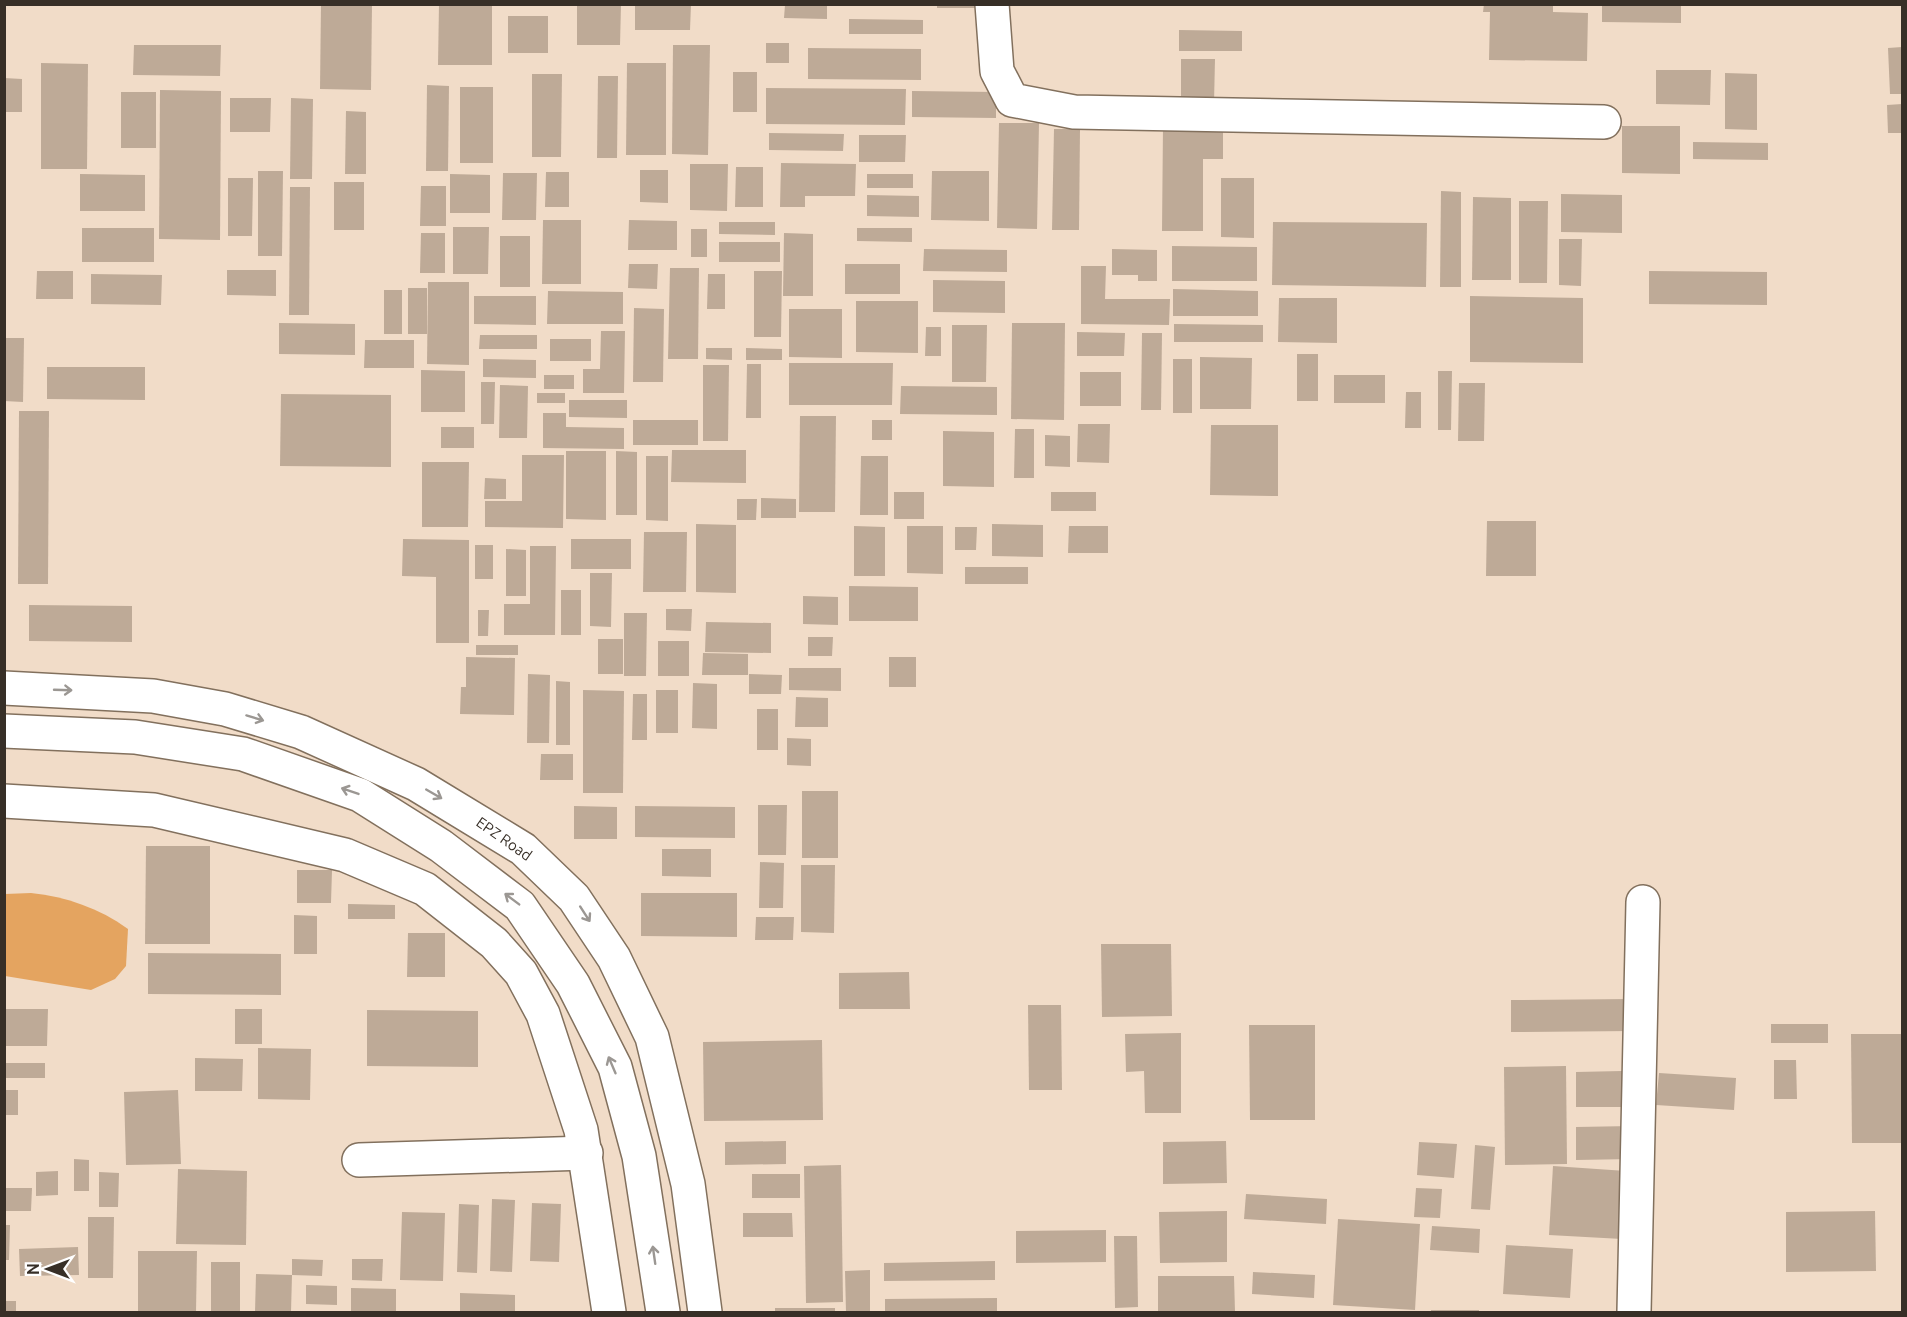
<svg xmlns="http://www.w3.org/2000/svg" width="1907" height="1317" viewBox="0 0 1907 1317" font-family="Ubuntu,sans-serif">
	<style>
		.water { fill: #e4a460 }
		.building { fill: #beaa97 }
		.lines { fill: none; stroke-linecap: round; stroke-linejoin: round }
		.minor-casing { stroke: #82705d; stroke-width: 36 }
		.major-casing { stroke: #82705d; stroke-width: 36 }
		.minor { stroke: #fff; stroke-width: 33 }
		.major { stroke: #fff; stroke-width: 33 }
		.oneway { stroke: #9b9793 }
		.labels { text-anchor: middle; stroke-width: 4.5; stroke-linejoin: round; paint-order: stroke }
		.street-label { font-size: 15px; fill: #372f27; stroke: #fff }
	</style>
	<rect width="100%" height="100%" fill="#f1dcc8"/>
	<path class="water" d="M31,893C67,897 99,908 128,929L126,966L115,979L91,990L5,976V894Z"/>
	<g class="building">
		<path d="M321,4H372L371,90L320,89Z"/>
		<path d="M439,4H492V65H438Z"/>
		<path d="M577,4H621L620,45H577Z"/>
		<path d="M635,4H691L690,30H635Z"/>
		<rect x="937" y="4" width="53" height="4"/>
		<path d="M1484,4H1553V12L1588,13L1587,61L1489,60L1490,12H1483Z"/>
		<path d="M1602,4H1681V23L1602,22Z"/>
		<path d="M785,5H827V19L784,18Z"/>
		<rect x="508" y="16" width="40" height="37"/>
		<path d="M849,19L923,20V34H849Z"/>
		<path d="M1179,30L1242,31V51H1179Z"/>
		<rect x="766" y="43" width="23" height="20"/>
		<path d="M134,45H221L220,76L133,75Z"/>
		<path d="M673,45H710L708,155L672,154Z"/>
		<path d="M1902,47V94H1890L1888,48Z"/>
		<path d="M808,48L921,49V80L808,79Z"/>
		<path d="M1181,59H1215L1214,103H1181Z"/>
		<path d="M41,63L88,64L87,169H41Z"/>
		<path d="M627,63H666V155H626Z"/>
		<path d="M1656,70H1711L1710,105L1656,104Z"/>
		<rect x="733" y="72" width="24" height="40"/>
		<path d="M1725,73L1757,74V130L1725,129Z"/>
		<path d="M532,74H562L561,157H532Z"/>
		<path d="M598,76H618L617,158H597Z"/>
		<path d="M4,78L22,79V112H4Z"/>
		<path d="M427,85L449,86L448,171H426Z"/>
		<rect x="460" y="87" width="33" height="76"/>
		<path d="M766,88L906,89L905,125L766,124Z"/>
		<path d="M160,90L221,91L220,240L159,239Z"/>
		<path d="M912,91L996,92V118L912,117Z"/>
		<rect x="121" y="92" width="35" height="56"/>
		<path d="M230,98H271L270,132H230Z"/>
		<path d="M291,98L313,99L312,179H290Z"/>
		<path d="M1902,104V133H1888L1887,105Z"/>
		<path d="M346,111L366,112V174H345Z"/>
		<path d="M999,123H1039L1037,229L997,228Z"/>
		<path d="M1163,126H1223V159H1203V231H1162Z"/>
		<path d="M1622,126H1680V174L1622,173Z"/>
		<path d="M1054,129H1080L1079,230H1052Z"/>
		<path d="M769,133L844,134L843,151L769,150Z"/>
		<path d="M859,135H906L905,162H859Z"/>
		<path d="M1693,142L1768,143V160L1693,159Z"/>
		<path d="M781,163L856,164L855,196H805V207H780Z"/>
		<path d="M690,164H728L727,211L690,210Z"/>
		<path d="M736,167H763V207H735Z"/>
		<path d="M640,170H668V203L640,202Z"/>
		<path d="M258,171H283L282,256H258Z"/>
		<path d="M932,171H989V221L931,220Z"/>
		<path d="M546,172H569V207H545Z"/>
		<path d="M503,173H537L536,220H502Z"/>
		<path d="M80,174L145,175V211H80Z"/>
		<path d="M450,174L490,175V213H450Z"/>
		<rect x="867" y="174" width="46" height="14"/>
		<path d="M228,178H253L252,236H228Z"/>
		<path d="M1221,178H1254V238L1221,237Z"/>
		<rect x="334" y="182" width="30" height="48"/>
		<path d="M421,186H446V226H420Z"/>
		<path d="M290,187H310L309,315H289Z"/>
		<path d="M1441,191L1461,192V287H1440Z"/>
		<path d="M1561,194L1622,195V233L1561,232Z"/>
		<path d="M867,195L919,196V217L867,216Z"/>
		<path d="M1473,197L1511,198V280H1472Z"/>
		<path d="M1519,201H1548L1547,283H1519Z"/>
		<path d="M543,220H581V284H542Z"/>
		<path d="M629,220L677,221V250H628Z"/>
		<path d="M719,222H775V235L719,234Z"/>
		<path d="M1273,222L1427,223L1426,287L1272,285Z"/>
		<path d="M453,227H489L488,274H453Z"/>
		<rect x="82" y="228" width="72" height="34"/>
		<path d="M857,228H912V242L857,241Z"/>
		<rect x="691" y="229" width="16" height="28"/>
		<path d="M421,233H445V273H420Z"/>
		<path d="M784,233L813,234V296H783Z"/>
		<rect x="500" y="236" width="30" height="51"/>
		<path d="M1559,239H1582L1581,286L1559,285Z"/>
		<rect x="719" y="242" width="61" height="20"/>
		<path d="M1172,246L1257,247V281H1172Z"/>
		<path d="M924,249L1007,250V272L923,271Z"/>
		<path d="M1112,249L1157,250V281H1138V275H1112Z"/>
		<path d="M629,264H658L657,289L628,288Z"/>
		<rect x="845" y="264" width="55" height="30"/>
		<path d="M1081,266H1106L1105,299H1170L1169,325L1081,324Z"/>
		<path d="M670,268H699L698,359H668Z"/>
		<path d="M227,270H276V296L227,295Z"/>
		<path d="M37,271H73V299H36Z"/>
		<path d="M754,271H782L781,337H754Z"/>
		<path d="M1649,271L1767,272V305L1649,304Z"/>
		<path d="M91,274L162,275L161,305L91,304Z"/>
		<path d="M708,274H725V309H707Z"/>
		<path d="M933,280L1005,281V313L933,312Z"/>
		<path d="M428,282H469V365L427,364Z"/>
		<rect x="408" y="288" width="19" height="46"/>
		<path d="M1173,289L1258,291V316H1173Z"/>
		<rect x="384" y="290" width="18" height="44"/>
		<path d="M548,291L623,292V324H547Z"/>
		<path d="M474,296H536V325L474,324Z"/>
		<path d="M1470,296L1583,298V363L1470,362Z"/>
		<path d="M1279,298H1337V343L1278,342Z"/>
		<path d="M856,301H918V353L856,352Z"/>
		<path d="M634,308L664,309L663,382H633Z"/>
		<path d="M789,309H842V358L789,357Z"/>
		<path d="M279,323L355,324V355L279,354Z"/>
		<path d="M1012,323H1065L1064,420L1011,419Z"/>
		<path d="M1174,324L1263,325V342H1174Z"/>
		<path d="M952,325H987L986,382H952Z"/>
		<path d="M926,327H941V356H925Z"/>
		<path d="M601,331H625L624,393H583V369H600Z"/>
		<path d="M1077,332L1125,333L1124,356H1077Z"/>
		<path d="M1142,333H1162L1161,410H1141Z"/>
		<path d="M480,335H537V349H479Z"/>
		<path d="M4,338H24L23,402L4,401Z"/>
		<rect x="550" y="339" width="41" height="22"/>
		<path d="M365,340H414V368H364Z"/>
		<path d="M706,348H732V360L706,359Z"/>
		<path d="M746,348L782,349V360H746Z"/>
		<rect x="1297" y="354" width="21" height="47"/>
		<path d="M1200,357L1252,358L1251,409H1200Z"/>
		<path d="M483,359L536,360V378L483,377Z"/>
		<rect x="1173" y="359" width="19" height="54"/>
		<path d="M789,363H893L892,405H789Z"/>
		<path d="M747,364H761V418H746Z"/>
		<path d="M703,365H729L728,441H703Z"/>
		<path d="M47,367H145V400L47,399Z"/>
		<path d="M421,370L465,371V412H421Z"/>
		<path d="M1438,371H1452L1451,430H1438Z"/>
		<rect x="1080" y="372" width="41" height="34"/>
		<rect x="544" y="375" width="30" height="14"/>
		<rect x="1334" y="375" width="51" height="28"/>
		<path d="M481,382H495L494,424H481Z"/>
		<path d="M1459,383H1485L1484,441H1458Z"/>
		<path d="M500,385L528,386L527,438H499Z"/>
		<path d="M901,386L997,387V415L900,414Z"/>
		<path d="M1406,392H1421V428H1405Z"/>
		<rect x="537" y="393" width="28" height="10"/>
		<path d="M281,394L391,395V467L280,466Z"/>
		<path d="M569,400H627V418L569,417Z"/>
		<path d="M19,411H49L48,584H18Z"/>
		<path d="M543,413H566V427L624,428V449L543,448Z"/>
		<path d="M800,416H836L835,512H799Z"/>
		<rect x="633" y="420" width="65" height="25"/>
		<rect x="872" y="420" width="20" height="20"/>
		<path d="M1078,424H1110L1109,463L1077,462Z"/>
		<path d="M1211,425H1278V496L1210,495Z"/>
		<rect x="441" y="427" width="33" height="21"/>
		<path d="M1015,429H1034V478H1014Z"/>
		<path d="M943,431L994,432V487L943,486Z"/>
		<path d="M1045,435L1070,436V467L1045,466Z"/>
		<path d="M672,450H746V483L671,482Z"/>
		<path d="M566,451H606V520L566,519Z"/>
		<path d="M616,451L637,452V515H616Z"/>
		<path d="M522,455H564L563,528L485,527V501H522Z"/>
		<path d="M646,456H668V521L646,520Z"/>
		<path d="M861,456H888V515H860Z"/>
		<path d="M422,462H469L468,527H422Z"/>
		<path d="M485,478L506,479V499H484Z"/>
		<rect x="894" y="492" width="30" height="27"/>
		<rect x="1051" y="492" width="45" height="19"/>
		<path d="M761,498L796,499V518H761Z"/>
		<path d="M737,499H757L756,520H737Z"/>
		<path d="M1487,521H1536V576H1486Z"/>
		<path d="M696,524L736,525V593L696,592Z"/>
		<path d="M992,524L1043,525V557L992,556Z"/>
		<path d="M854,526L885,527V576H854Z"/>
		<path d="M907,526H943V574L907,573Z"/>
		<path d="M1069,526H1108V553H1068Z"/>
		<path d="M955,527H977L976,550H955Z"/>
		<path d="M644,532H687L686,592H643Z"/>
		<path d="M403,539L469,540V643H436V577L402,576Z"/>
		<rect x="571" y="539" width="60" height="30"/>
		<rect x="475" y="545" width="18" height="34"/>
		<path d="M530,546H556L555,635H504V604H530Z"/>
		<path d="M506,549L526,550V596H506Z"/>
		<rect x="965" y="567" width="63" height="17"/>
		<path d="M590,573H612L611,627L590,626Z"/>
		<path d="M849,586L918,587V621H849Z"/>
		<rect x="561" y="590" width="20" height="45"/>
		<path d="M803,596L838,597V625L803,624Z"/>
		<path d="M29,605L132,606V642L29,641Z"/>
		<path d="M666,609H692L691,631L666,630Z"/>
		<path d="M478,610H489L488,636H478Z"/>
		<path d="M624,613H647L646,676H624Z"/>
		<path d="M706,622L771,623V653L705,652Z"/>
		<path d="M808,637H833L832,656H808Z"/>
		<rect x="598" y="639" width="25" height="35"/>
		<rect x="658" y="641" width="31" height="35"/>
		<rect x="476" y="645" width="42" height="10"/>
		<path d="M703,653L748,654V675H702Z"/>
		<path d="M466,657L515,658L514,715L460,714L461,687H466Z"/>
		<rect x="889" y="657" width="27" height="30"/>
		<path d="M789,668H841V691L789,690Z"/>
		<path d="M528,674L550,675L549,743H527Z"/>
		<path d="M749,674L782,675L781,694H749Z"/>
		<path d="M556,681L570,682V745H556Z"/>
		<path d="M693,683L717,684V729L692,728Z"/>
		<path d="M583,690L624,691L623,793H583Z"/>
		<rect x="656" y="690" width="22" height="43"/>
		<path d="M633,694H647V740H632Z"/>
		<path d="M796,697L828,698V727H795Z"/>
		<rect x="757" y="709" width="21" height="41"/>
		<path d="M787,738L811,739V766L787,765Z"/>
		<path d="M541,754H573V780H540Z"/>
		<rect x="802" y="791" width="36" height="67"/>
		<path d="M758,805H787L786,855H758Z"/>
		<path d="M574,806L617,807V839H574Z"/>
		<path d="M635,806L735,807V838L635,837Z"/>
		<path d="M146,846H210V944H145Z"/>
		<path d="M662,849H711V877L662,876Z"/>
		<path d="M760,862L784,863L783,908H759Z"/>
		<path d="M801,865H835L834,933L801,932Z"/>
		<path d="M297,870H332L331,903H297Z"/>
		<path d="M641,893H737V937L641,936Z"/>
		<path d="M348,904L395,905V919H348Z"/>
		<path d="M294,915L317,916V954H294Z"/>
		<path d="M756,917H794L793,940H755Z"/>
		<path d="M408,933H445V977H407Z"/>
		<path d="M1101,944H1171L1172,1016L1102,1017Z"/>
		<path d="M148,953L281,954V995L148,994Z"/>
		<path d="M909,972L910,1009H839V973Z"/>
		<path d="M1631,999L1632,1031L1511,1032V1000Z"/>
		<path d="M1028,1005H1061L1062,1090H1029Z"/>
		<path d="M4,1009H48L47,1046H4Z"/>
		<rect x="235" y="1009" width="27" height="35"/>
		<path d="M367,1010L478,1011V1067L367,1066Z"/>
		<rect x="1771" y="1024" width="57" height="19"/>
		<path d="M1249,1025H1315V1120H1250Z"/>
		<path d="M1181,1033V1113H1145L1144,1071L1126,1072L1125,1034Z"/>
		<path d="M1851,1034H1902V1143H1852Z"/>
		<path d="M822,1040L823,1120L704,1121L703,1042Z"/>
		<path d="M258,1048L311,1049L310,1100L258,1099Z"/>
		<path d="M195,1058L243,1059L242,1091H195Z"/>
		<path d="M1774,1060H1796L1797,1099H1774Z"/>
		<rect x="4" y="1063" width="41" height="15"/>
		<path d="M1566,1066L1567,1164L1505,1165L1504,1067Z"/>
		<path d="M1622,1071V1107H1576V1072Z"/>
		<path d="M1659,1073L1736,1078L1734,1110L1656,1105Z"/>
		<rect x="4" y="1090" width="14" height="25"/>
		<path d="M178,1090L181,1164L126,1165L124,1092Z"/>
		<path d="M1632,1126L1633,1159L1576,1160V1127Z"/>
		<path d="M786,1141V1164L725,1165V1142Z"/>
		<path d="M1226,1141L1227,1183L1163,1184V1142Z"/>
		<path d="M1419,1142L1457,1144L1454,1178L1417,1175Z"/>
		<path d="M1475,1145L1495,1147L1490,1210L1471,1209Z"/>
		<path d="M74,1159L89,1160V1191H74Z"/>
		<path d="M841,1165L843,1302L806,1303L804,1166Z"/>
		<path d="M1553,1166L1626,1171L1622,1239L1549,1235Z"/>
		<path d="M178,1169L247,1171L246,1245L176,1244Z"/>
		<path d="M58,1171V1195L36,1196V1172Z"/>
		<path d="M99,1172L119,1173L118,1207H99Z"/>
		<rect x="752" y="1174" width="48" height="24"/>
		<path d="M4,1188H32L31,1211H4Z"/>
		<path d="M1416,1188L1442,1189L1440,1218L1414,1217Z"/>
		<path d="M1246,1194L1327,1199L1326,1224L1244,1219Z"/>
		<path d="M492,1199L515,1200L512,1272L490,1271Z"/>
		<path d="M532,1203L561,1204L559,1262L530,1261Z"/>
		<path d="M459,1204L479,1205L477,1273L457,1272Z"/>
		<path d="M1227,1211V1262L1160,1263L1159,1212Z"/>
		<path d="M1875,1211L1876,1271L1786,1272V1212Z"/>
		<path d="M402,1212L445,1213L443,1281L400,1280Z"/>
		<path d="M743,1213H792L793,1237H743Z"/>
		<path d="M88,1217H114L113,1278H88Z"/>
		<path d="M1338,1219L1420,1224L1415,1310L1333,1305Z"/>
		<path d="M4,1225H10L9,1260H4Z"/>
		<path d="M1432,1226L1480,1229L1479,1253L1430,1250Z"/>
		<path d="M1106,1230V1262L1016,1263V1231Z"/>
		<path d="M1114,1236H1137L1138,1307L1115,1308Z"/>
		<path d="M1506,1245L1573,1249L1570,1298L1503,1294Z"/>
		<path d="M78,1247L79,1275L20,1276L19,1249Z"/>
		<path d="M138,1251H197L196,1312H138Z"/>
		<path d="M292,1259L323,1260L322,1276L292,1275Z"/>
		<path d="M352,1259H383L382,1281L352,1280Z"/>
		<path d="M995,1261V1280L884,1281V1263Z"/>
		<rect x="211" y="1262" width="29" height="50"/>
		<path d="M870,1270V1312H846L845,1271Z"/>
		<path d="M1253,1272L1315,1275L1314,1298L1252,1294Z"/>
		<path d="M256,1274L292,1275L291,1312H255Z"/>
		<path d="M1158,1276H1234L1235,1312H1158Z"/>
		<path d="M306,1285L337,1286V1305L306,1304Z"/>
		<path d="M351,1288L396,1289V1312H351Z"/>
		<path d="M460,1293L515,1295V1312H460Z"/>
		<path d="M997,1298V1312H885V1299Z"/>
		<rect x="4" y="1301" width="12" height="11"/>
		<rect x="775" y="1308" width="60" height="4"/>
		<rect x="1431" y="1310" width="48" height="2"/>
	</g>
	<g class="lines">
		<g class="minor-casing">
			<g id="minor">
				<path d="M992,4L997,71L1012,100L1074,112L1604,122"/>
				<path d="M4,801L154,810L345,855L425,889L494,943L521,973L543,1014L581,1130L609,1312"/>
				<path d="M359,1160L586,1153"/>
				<path d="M1634,1312L1643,902"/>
			</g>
		</g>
		<g class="major-casing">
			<g id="major">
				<path d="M4,688L153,696L225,709L301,732L416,784L523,849L574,898L614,958L652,1037L688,1184L705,1312"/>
				<path d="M4,731L135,737L243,754L360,795L441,846L520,906L573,984L615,1067L639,1156L663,1312"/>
			</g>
		</g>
		<use href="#minor" class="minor"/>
		<use href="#major" class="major"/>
	</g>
	<defs><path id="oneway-shaft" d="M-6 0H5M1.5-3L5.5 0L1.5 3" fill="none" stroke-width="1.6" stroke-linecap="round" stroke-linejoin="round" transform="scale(1.5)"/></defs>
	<g class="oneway">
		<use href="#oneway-shaft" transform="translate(63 690) rotate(2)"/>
		<use href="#oneway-shaft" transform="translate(255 718) rotate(17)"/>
		<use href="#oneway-shaft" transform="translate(350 791) rotate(-161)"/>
		<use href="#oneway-shaft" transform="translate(434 794) rotate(30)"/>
		<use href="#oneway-shaft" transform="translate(512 899) rotate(-143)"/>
		<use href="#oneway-shaft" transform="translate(585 914) rotate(57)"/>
		<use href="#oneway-shaft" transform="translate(612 1065) rotate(-113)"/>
		<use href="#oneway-shaft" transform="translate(654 1255) rotate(-98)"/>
	</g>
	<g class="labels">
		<g class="street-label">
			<text transform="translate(504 839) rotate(35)" y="5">EPZ Road</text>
		</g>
	</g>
	<rect width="1907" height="1317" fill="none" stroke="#372f27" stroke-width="12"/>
	<g transform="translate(48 1269) rotate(270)" stroke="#ffffff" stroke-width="4.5" paint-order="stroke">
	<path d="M0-4.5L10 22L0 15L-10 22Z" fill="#372f27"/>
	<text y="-9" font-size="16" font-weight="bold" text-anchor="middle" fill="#372f27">N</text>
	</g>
</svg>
